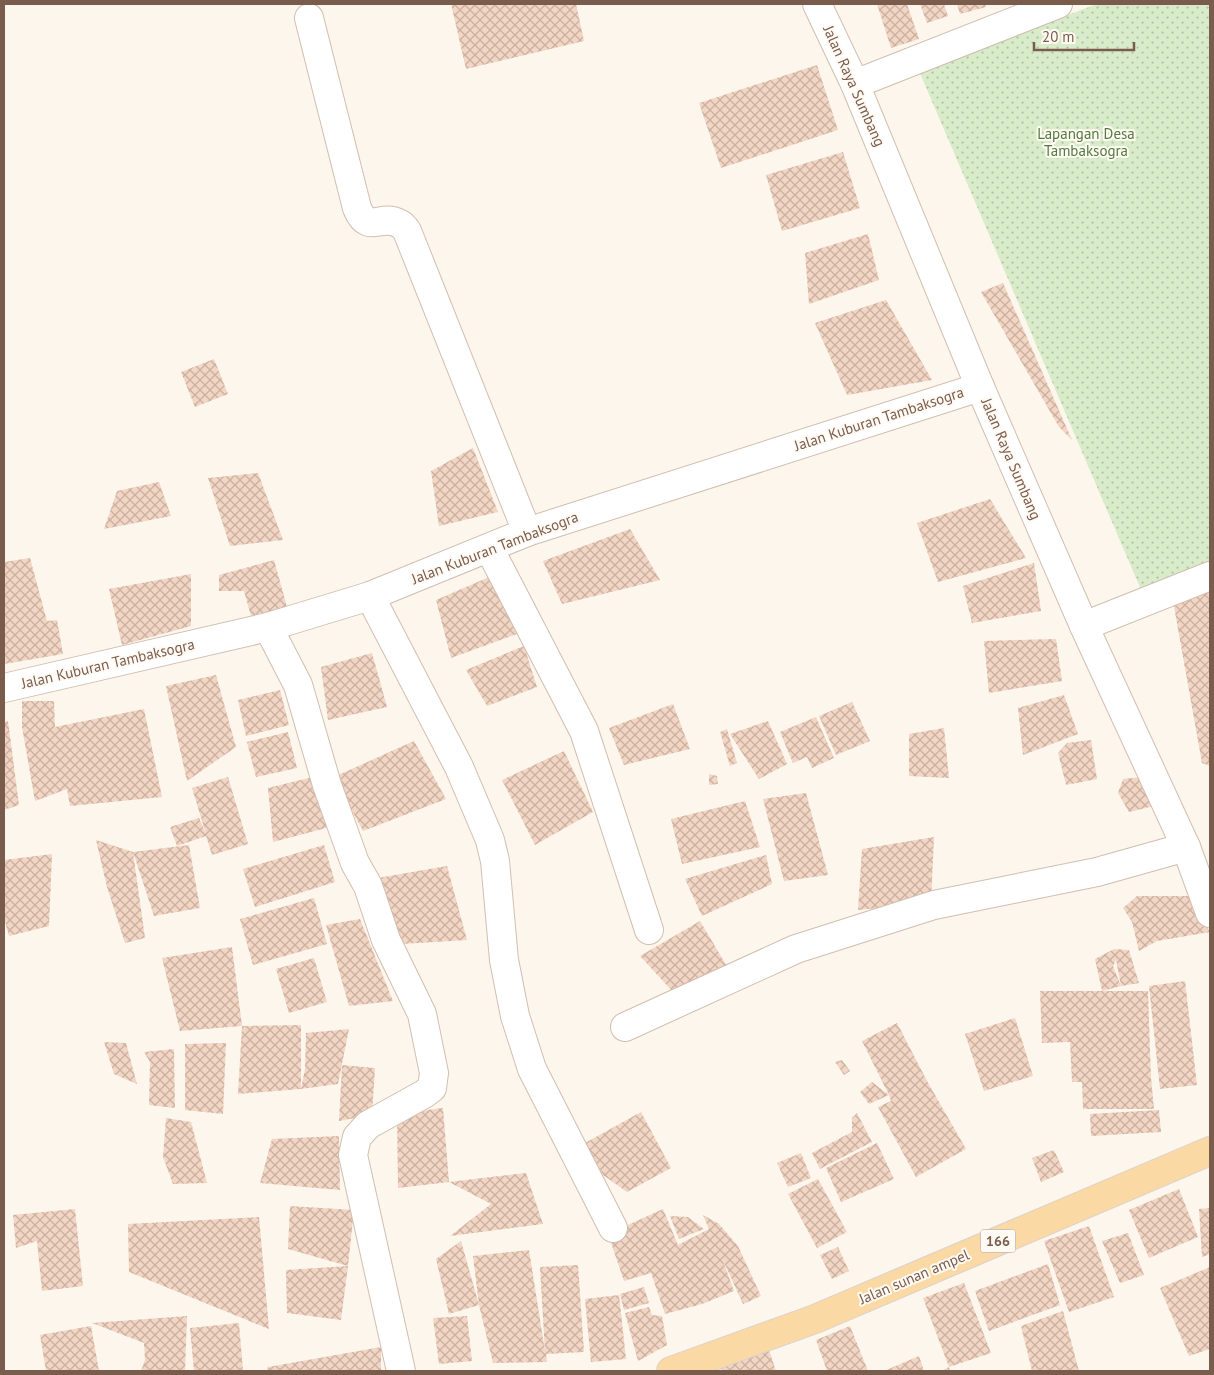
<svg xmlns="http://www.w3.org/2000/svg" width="1214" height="1375" viewBox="0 0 1214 1375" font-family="'PT Sans',sans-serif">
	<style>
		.park { fill: url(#park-dots) }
		.building { fill: url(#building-cross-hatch) }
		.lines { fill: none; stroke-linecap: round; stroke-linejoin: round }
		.minor-casing { stroke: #d1beb0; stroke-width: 30 }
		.major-casing { stroke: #dad1cd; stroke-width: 30 }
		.minor { stroke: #fff; stroke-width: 28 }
		.major { stroke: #fbd9a5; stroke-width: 28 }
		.labels { text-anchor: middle; stroke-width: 4; stroke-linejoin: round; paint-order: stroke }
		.shield { fill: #fffaf3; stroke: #a28b7f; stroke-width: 1 }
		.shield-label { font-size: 14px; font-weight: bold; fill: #7a5c4d }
		.street-label { font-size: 15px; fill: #7a5c4d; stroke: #fffaf3 }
		.park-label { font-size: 15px; fill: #537a41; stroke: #fffaf3 }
	</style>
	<defs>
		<pattern id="park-dots" width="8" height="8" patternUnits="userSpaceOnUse" patternTransform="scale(1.25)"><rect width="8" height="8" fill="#d8ecc9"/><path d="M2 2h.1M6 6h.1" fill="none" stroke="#b4c2a5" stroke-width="1.8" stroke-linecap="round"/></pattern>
		<pattern id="building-cross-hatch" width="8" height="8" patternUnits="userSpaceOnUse" patternTransform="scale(1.25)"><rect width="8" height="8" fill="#f3d5c3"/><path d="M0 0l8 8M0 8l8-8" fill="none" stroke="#cab0a1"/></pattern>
	</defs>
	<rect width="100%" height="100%" fill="#fdf6ec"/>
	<path class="park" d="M1097,4H1210V565L1142,592L919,71Z"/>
	<g class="building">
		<path d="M451,4H576L584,41L466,69Z"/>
		<path d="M877,4H907L919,39L891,48Z"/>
		<path d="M920,4H944L948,16L927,23Z"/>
		<path d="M957,4H985L986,7L960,14Z"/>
		<path d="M817,65L838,130L721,168L699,103Z"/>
		<path d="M843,152L860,208L782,231L766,175Z"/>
		<path d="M868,234L879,280L809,304L805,253Z"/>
		<path d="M1003,283L1072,440L1059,427L981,292Z"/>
		<path d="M886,300L932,380L847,395L815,323Z"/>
		<path d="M214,359L228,394L195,407L181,372Z"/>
		<path d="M473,448L498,512L439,526L431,471Z"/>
		<path d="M258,473L283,540L230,546L208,478Z"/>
		<path d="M159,482L171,516L104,529L117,491Z"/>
		<path d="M990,499L1026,558L938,582L917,523Z"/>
		<path d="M630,529L660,580L562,604L543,561Z"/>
		<path d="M30,558L47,621L57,620L63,654L4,664V562Z"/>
		<path d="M274,560L287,607L251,616L244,591H219V575Z"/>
		<path d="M1034,563L1041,611L972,623L963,586Z"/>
		<path d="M191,574V626L122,645L109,589Z"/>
		<path d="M496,574L522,632L451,658L436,600Z"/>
		<path d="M1210,587V766L1202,763L1173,601Z"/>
		<path d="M1056,639L1062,681L989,693L984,641Z"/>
		<path d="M524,646L537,687L487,706L466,670Z"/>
		<path d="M372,653L387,707L328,720L321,667Z"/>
		<path d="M216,675L236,747L187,781L166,686Z"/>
		<path d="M280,690L289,725L246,736L238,700Z"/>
		<path d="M1064,695L1078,734L1023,755L1018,708Z"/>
		<path d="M22,701H54L55,727L144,709L162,797L70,806L67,789L35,801L22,727Z"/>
		<path d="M852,702L870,741L836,755L819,716Z"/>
		<path d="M673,704L690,749L624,765L609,728Z"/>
		<path d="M816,717L834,758L812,768L807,757L793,763L780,732Z"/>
		<path d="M8,721L19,805L4,810V722Z"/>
		<path d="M768,721L787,764L759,779L730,734Z"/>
		<path d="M944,728L949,778L909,776V734Z"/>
		<path d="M727,729L737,763L730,766L720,732Z"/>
		<path d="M288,732L297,768L256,777L247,742Z"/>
		<path d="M1091,740L1097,779L1066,785L1058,753L1067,743Z"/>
		<path d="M414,741L446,799L363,831L334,777Z"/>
		<path d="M564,751L593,812L535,845L502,780Z"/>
		<path d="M709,774L717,776L718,784L709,785Z"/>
		<path d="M317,776L330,827L273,842L268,788Z"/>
		<path d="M228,777L248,844L212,855L206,836L177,846L170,827L199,818L206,834L192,788Z"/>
		<path d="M1143,777L1154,806L1129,812L1118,793L1123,779Z"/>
		<path d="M806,793L828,875L784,881L763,799Z"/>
		<path d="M745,801L760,847L682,864L671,819Z"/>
		<path d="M934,837L931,903L858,910L862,849Z"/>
		<path d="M96,840L133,852L145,938L125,943L107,887Z"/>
		<path d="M189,845L200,908L154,916L133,852Z"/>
		<path d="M324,845L335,882L255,907L243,869Z"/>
		<path d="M52,854L49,926L9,936L4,918V860Z"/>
		<path d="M766,855L772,884L702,916L685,879Z"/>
		<path d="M447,866L467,940L402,944L366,880Z"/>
		<path d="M1137,896H1191L1210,932L1157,941L1139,951L1132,922L1123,908Z"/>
		<path d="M314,898L327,944L253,965L240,919Z"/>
		<path d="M360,919L393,1001L349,1006L326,925Z"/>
		<path d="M700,921L728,968L673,992L640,956Z"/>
		<path d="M232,947L242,1026L180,1031L162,958Z"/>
		<path d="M1114,949L1129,950L1139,983L1121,986L1116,960L1113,966L1121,986L1102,991H1148L1151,1078L1154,1109H1083L1082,1082H1072L1070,1042L1042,1043L1040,991H1102L1095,959Z"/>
		<path d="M314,958L327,1002L289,1013L276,969Z"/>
		<path d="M1185,981L1197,1085L1160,1089L1149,986Z"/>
		<path d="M1015,1018L1033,1076L984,1091L965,1034Z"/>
		<path d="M897,1023L927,1081L966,1149L916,1177L878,1107L891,1101L889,1095L869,1104L860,1092L872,1082L889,1095L862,1041Z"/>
		<path d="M301,1025V1089L238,1094L242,1026Z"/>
		<path d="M349,1029L338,1084L301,1089L305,1069L306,1033Z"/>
		<path d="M104,1042L126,1043L137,1084L114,1074Z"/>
		<path d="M226,1043L223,1114L185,1110V1044Z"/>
		<path d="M174,1049L175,1108L149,1105L150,1062L144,1052Z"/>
		<path d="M842,1060L850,1071L844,1075L835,1062Z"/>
		<path d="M342,1065L375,1068L372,1115L339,1121Z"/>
		<path d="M443,1108L449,1182L526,1173L543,1224L450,1236L491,1204L449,1182L398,1188L397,1114Z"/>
		<path d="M1159,1110L1161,1132L1091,1136L1090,1114Z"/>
		<path d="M641,1112L671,1168L627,1192L603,1175L585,1143Z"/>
		<path d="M857,1113L872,1142L820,1169L812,1153L852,1132V1118Z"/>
		<path d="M166,1118L191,1122L207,1183L173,1184L163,1157Z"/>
		<path d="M339,1136L340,1190L260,1183L272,1139Z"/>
		<path d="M877,1143L894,1179L841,1202L826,1168Z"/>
		<path d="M1054,1150L1064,1172L1041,1182L1032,1158Z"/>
		<path d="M801,1153L811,1178L788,1187L777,1163Z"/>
		<path d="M818,1179L847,1232L817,1248L788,1194Z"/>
		<path d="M1179,1189L1198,1237L1149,1258L1129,1210Z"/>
		<path d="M290,1206L354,1210L348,1266L288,1249Z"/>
		<path d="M1210,1208V1254L1202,1257L1199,1209Z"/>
		<path d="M75,1209L83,1286L42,1291L37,1241L16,1248L13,1215Z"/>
		<path d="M663,1209L678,1245L709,1229L703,1215L719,1224L738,1246L761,1296L743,1304L722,1258L734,1291L702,1304L665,1314L651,1273L624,1281L608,1234Z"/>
		<path d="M670,1216L688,1217L704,1229L679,1239Z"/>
		<path d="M259,1217L269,1329L129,1272L128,1224Z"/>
		<path d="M1089,1226L1114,1297L1069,1312L1044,1241Z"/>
		<path d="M1128,1233L1144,1275L1120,1283L1102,1241Z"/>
		<path d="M461,1241L479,1305L473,1256L529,1250L545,1351L540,1267L578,1265L584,1352L546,1354L547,1362L493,1363L479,1305L449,1314L436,1259Z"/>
		<path d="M838,1247L849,1271L832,1279L820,1255Z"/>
		<path d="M1048,1264L1060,1305L989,1331L975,1291Z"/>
		<path d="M348,1266L341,1320L287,1313L286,1270Z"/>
		<path d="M1210,1267V1349L1189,1356L1160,1288Z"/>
		<path d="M964,1283L991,1353L949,1367L950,1371H941L949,1367L923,1298Z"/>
		<path d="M644,1287L649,1303L624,1310L620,1294Z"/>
		<path d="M619,1295L626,1359L591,1362L585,1299Z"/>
		<path d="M649,1307L652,1315L662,1316L667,1345L638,1361L625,1313Z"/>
		<path d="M1063,1311L1079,1371H1032L1021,1326Z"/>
		<path d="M187,1316L185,1371H141L145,1360L144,1343L92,1323Z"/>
		<path d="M467,1316L472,1361L439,1364L433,1318Z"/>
		<path d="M239,1323L243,1371H194L190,1328Z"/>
		<path d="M91,1326L99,1371H46L40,1335Z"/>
		<path d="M850,1326L868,1371H827L816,1340Z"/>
		<path d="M381,1347V1371H267L268,1367Z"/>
		<path d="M769,1350L776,1371H722L720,1366Z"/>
		<path d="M919,1356L924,1371H884Z"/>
	</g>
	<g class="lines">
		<g class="minor-casing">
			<g id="minor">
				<path d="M817,4L855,84L980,387L1084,626L1186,847L1210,913"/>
				<path d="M309,18L357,208C368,235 380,214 398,223C401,224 405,228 407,231L527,532"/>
				<path d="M855,84L1058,4"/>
				<path d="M489,548L584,731L649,930"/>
				<path d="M370,596L459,767L490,840L495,861L504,960L515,1016L532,1069L613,1228"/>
				<path d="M1084,626L1210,576"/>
				<path d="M268,627L298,685L327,785L355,863L368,886L386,940L422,1014L434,1073L432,1088L424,1094L368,1125L357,1137L353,1155L401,1371"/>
				<path d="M4,688L268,627L370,596L527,532L980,387"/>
				<path d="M625,1027L796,949L934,905L1097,872L1186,847"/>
			</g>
		</g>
		<g class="major-casing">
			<path id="major" d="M671,1371L815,1319L1210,1151"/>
		</g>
		<use href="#minor" class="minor"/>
		<use href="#major" class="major"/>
	</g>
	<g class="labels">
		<rect class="shield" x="980.5" y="1229.5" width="35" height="23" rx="4"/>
		<g class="shield-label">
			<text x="998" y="1246">166</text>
		</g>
		<g class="street-label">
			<text transform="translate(854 86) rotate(66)" y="5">Jalan Raya Sumbang</text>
			<text transform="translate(879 419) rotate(-18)" y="5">Jalan Kuburan Tambaksogra</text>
			<text transform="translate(1011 459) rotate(67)" y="5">Jalan Raya Sumbang</text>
			<text transform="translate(495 548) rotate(-21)" y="5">Jalan Kuburan Tambaksogra</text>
			<text transform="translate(108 664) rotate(-13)" y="5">Jalan Kuburan Tambaksogra</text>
			<text transform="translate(914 1277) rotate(-23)" y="5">Jalan sunan ampel</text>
		</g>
		<g class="park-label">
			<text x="1086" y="139">Lapangan Desa<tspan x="1086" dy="17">Tambaksogra</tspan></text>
		</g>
	</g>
	<rect width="1214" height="1375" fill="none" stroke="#7a5c4d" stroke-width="10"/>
	<path d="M1034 42v8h100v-8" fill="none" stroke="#7a5c4d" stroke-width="2.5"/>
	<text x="1042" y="42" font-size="15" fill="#7a5c4d" stroke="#fffaf3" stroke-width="4" paint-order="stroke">20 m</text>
</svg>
